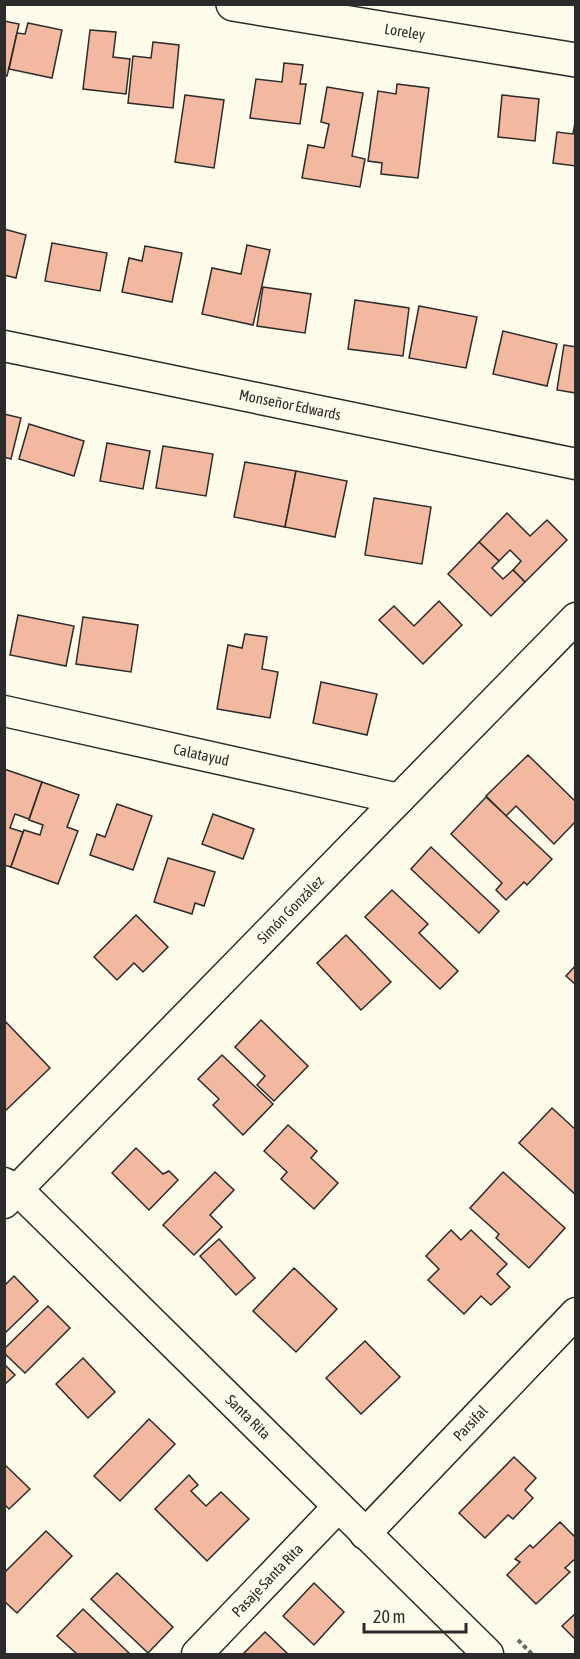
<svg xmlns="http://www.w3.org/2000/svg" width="580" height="1659" viewBox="0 0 580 1659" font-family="'Asap Condensed',sans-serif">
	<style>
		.building { fill: #f2b8a0; stroke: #2b2b2b; stroke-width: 1.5 }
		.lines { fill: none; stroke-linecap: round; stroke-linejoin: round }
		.minor-casing { stroke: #2b2b2b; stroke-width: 33 }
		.tertiary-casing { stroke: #2b2b2b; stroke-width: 36 }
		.path { stroke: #6a6964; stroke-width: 4; stroke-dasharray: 4.5 3; stroke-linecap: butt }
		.minor { stroke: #fdfbea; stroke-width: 30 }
		.tertiary { stroke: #fdfbea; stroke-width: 33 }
		.labels { text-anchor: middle; stroke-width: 4.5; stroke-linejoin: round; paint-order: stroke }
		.street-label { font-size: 15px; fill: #2b2b2b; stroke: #fdfbea }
	</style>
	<rect width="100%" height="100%" fill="#fdfbea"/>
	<g class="building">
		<path d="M4,21L19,24L7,76H4Z"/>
		<path d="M28,23L62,30L52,78L9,69L17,33L25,34Z"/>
		<path d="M90,30L116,32L113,57L130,59L126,94L83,89Z"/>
		<path d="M153,42L179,45L173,108L128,103L133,56L151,58Z"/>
		<path d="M284,63L303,65L300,84H306L300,124L250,118L256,79L282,82Z"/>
		<path d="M397,84L429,88L418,178L381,174L382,163L368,161L378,91L396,94Z"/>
		<path d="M327,87L363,93L352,156L365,159L360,187L302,178L308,145L324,148L329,124L321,122Z"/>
		<path d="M185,95L224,100L214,168L175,162Z"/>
		<path d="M502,95L539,99L535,141L498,137Z"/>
		<path d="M576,117V166L553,163L557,132L573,134Z"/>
		<path d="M4,229L26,235L16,278L4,275Z"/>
		<path d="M52,243L107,253L100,291L45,281Z"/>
		<path d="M247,245L270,250L253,325L202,314L212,268L241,274Z"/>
		<path d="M145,246L182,253L172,302L122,292L129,258L142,261Z"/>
		<path d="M263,287L311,294L305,333L257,326Z"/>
		<path d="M355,300L409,308L403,356L348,349Z"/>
		<path d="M419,306L477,317L466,368L409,358Z"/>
		<path d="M503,331L557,344L547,386L493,374Z"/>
		<path d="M564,345L576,347V393L557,390Z"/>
		<path d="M4,414L21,418L11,459L4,457Z"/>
		<path d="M29,424L84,441L74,476L19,459Z"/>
		<path d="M107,443L150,451L143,489L100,481Z"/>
		<path d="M163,446L213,454L206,496L156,488Z"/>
		<path d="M245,462L296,471L285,527L234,517Z"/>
		<path d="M296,471L347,481L335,537L285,527Z"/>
		<path d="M374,498L431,507L422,564L365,555Z"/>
		<path d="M507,513L530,536L547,520L567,540L525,582L513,570L521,561L510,550L499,561L479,542Z"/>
		<path d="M479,542L499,561L492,568L503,579L513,570L525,582L491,616L448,574Z"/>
		<path d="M439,601L462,625L423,664L379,620L394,606L414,626Z"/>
		<path d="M18,615L74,626L66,666L10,655Z"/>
		<path d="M83,617L138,625L131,672L76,664Z"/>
		<path d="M245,634L267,637L262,669L278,672L270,718L217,709L228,645L242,648Z"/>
		<path d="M321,682L377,694L367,735L313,723Z"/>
		<path d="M528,755L576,802V821L554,844L516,806L506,816L486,796Z"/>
		<path d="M4,769L42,782L29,819L15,814L10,828L23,832L11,867L4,865Z"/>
		<path d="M42,782L79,795L67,827L78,831L58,884L11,867L24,830L40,835L43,825L29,820Z"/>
		<path d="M486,797L552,859L527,885L524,882L506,900L496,890L502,883L451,834Z"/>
		<path d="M117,804L152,816L133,870L90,855L97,834L105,837Z"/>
		<path d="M213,814L254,829L243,859L202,844Z"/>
		<path d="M431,847L499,911L479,933L411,869Z"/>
		<path d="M168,858L215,872L204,906L195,903L192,914L154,902Z"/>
		<path d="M392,890L428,924L419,933L458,971L440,989L365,917Z"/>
		<path d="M136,915L168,947L143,972L134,963L117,980L94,957Z"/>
		<path d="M346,935L391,982L361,1010L317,963Z"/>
		<path d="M576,965V985L566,976Z"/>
		<path d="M4,1020L50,1068L4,1112Z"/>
		<path d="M261,1020L308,1066L274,1101L257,1085L265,1076L235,1047Z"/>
		<path d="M222,1055L273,1104L243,1135L213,1105L219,1099L198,1079Z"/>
		<path d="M552,1108L576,1130V1195L519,1143Z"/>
		<path d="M288,1125L317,1151L311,1158L338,1183L314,1209L281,1179L287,1172L264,1151Z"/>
		<path d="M136,1148L163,1174L169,1171L178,1180L149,1210L112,1173Z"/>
		<path d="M215,1172L234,1190L210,1215L222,1227L194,1255L163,1225Z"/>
		<path d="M503,1172L565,1228L529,1268L496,1238L499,1234L470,1208Z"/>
		<path d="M451,1230L461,1240L471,1230L507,1264L497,1274L510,1287L491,1305L481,1296L464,1314L428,1280L439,1269L426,1256Z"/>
		<path d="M219,1239L255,1278L236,1295L200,1256Z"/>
		<path d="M294,1268L337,1309L296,1352L253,1311Z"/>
		<path d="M14,1276L38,1301L4,1334V1286Z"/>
		<path d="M48,1306L70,1328L25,1373L4,1353V1349Z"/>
		<path d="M365,1341L400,1377L361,1414L326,1378Z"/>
		<path d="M83,1358L115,1392L88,1418L56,1384Z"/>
		<path d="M4,1364L15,1375L4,1385Z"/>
		<path d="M149,1419L175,1444L120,1501L94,1476Z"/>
		<path d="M514,1457L536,1478L525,1490L533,1498L513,1519L508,1515L485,1538L459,1513Z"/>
		<path d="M4,1464L30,1489L9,1509L4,1504Z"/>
		<path d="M189,1475L198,1485L191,1491L206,1506L221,1492L249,1519L207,1561L155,1509Z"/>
		<path d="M560,1522L576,1538V1558L565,1568L570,1572L536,1604L507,1575L520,1562L515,1559L530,1545L533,1548Z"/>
		<path d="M46,1531L72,1556L17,1613L4,1601V1573Z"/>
		<path d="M117,1573L173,1627L148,1653L91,1599Z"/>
		<path d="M314,1583L344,1612L314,1645L283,1616Z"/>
		<path d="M83,1609L130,1654H77L57,1636Z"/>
		<path d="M576,1613V1640L562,1626Z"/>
		<path d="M265,1632L288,1654H243Z"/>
	</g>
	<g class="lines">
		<g class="minor-casing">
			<g id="minor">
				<path id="s1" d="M4,346L576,464"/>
				<path id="s2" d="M4,711L399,799"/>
				<path id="s3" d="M4,1183L17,1189L488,1654"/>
				<path id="s4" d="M4,1203L576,618"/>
				<path id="s5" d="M365,1534L576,1313"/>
				<path id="s6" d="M197,1654L338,1507"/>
			</g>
		</g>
		<g class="tertiary-casing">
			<g id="tertiary">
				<path id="s7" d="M233,4L576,60"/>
			</g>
		</g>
		<path class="path" d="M518,1640L532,1654"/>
		<use href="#minor" class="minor"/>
		<use href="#tertiary" class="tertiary"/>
	</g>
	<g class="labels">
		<g class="street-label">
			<text dy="5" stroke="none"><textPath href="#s7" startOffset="174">Loreley</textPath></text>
			<text dy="5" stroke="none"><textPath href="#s1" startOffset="292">Monseñor Edwards</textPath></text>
			<text dy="5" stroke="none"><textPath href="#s2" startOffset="202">Calatayud</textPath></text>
			<text dy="5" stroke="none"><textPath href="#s4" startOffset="410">Simón González</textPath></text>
			<text dy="5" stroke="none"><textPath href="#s3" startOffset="339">Santa Rita</textPath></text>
			<text dy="5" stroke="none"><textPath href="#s5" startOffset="153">Parsifal</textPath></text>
			<text dy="5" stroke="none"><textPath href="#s6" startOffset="102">Pasaje Santa Rita</textPath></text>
		</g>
	</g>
	<rect width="580" height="1659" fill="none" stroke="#2b2b2b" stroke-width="12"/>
	<path d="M364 1623v9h102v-9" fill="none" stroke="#2b2b2b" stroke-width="3"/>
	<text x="373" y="1623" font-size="18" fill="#2b2b2b" stroke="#fdfbea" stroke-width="4.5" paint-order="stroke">20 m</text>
</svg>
